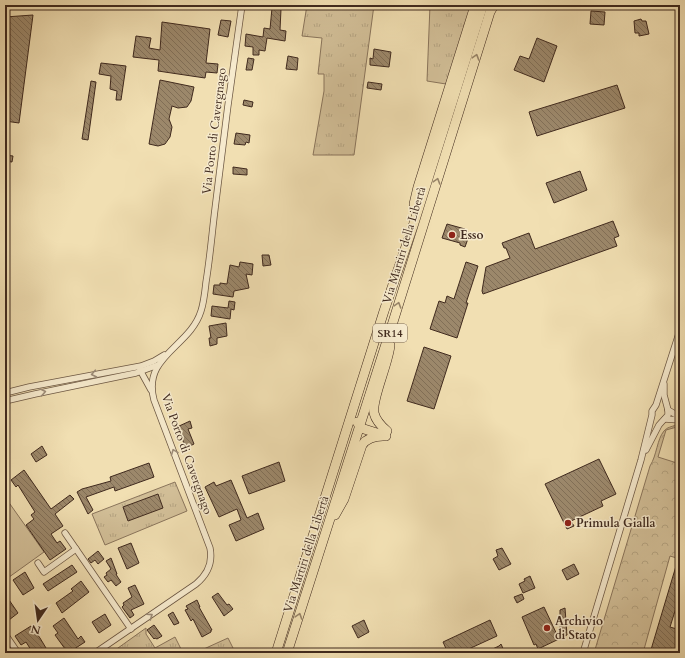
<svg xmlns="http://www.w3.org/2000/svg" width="685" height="658" viewBox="0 0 685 658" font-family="Cardo,serif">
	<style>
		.grass { fill: url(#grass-tufts); stroke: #8a755c }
		.park { fill: url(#park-crowns); stroke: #8a755c }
		.garden { fill: #d3c099; stroke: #8a755c }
		.building { fill: url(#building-back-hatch); stroke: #402a1e }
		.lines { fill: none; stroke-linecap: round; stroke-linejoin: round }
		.minor-casing { stroke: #6c5743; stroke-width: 7 }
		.primary-casing { stroke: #402a1e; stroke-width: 10 }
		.minor { stroke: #f6eacd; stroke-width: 5.5 }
		.primary { stroke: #f1dfb2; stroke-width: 9 }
		.oneway { stroke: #988468 }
		.oneway2 { stroke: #9b8a76 }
		.poi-dot { fill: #8f2418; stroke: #f6eacd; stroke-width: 1.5 }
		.labels { text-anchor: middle; stroke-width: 3; stroke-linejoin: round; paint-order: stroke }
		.shield { fill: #f6eacd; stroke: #776452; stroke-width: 1 }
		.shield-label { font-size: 11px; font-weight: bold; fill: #402a1e }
		.street-label { font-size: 12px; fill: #402a1e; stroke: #f6eacd }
		.poi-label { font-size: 12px; font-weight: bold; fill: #402a1e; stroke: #f6eacd; text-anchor: start }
	</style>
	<defs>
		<pattern id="grass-tufts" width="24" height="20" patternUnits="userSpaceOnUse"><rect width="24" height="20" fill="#d3c099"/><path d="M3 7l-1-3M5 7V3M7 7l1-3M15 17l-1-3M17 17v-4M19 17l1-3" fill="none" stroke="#b6a583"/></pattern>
		<pattern id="park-crowns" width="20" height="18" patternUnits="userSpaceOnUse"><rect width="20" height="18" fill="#d3c099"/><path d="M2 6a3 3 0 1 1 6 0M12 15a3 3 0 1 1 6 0" fill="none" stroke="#b6a583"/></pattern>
		<pattern id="building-back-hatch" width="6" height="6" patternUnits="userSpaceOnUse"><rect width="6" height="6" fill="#9c886b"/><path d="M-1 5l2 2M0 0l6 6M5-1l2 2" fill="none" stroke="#816f57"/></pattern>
	</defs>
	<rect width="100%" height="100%" fill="#f1dfb2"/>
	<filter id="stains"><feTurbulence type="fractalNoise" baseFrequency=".005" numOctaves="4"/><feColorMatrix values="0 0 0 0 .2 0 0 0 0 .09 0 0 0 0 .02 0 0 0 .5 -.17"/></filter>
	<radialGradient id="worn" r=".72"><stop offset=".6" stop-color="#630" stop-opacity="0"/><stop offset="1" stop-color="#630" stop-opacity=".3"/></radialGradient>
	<g class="grass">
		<path d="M307,5H374L354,155H313L324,91V74H318L322,38L302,36Z"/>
		<path d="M430,5H479L446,84L427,81Z"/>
		<path d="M175,482L187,511L105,545L92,514Z"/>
		<path d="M146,628V634L155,648L175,637L183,653H111Z"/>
		<path d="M228,638L234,650L233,653H195Z"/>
	</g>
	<path class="park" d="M675,425H678L677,427L666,430L658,457L680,464V559L670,556L643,653H594L650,466C657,455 657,439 664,431C667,427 672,427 675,425Z"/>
	<path class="garden" d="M5,497L44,552L5,580Z"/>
	<g class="building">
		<path d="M272,8L281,9L280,30L286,31L285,41L267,38L265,51L259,50V55H253V47L245,46L246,34L263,37L264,28L270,29Z"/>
		<path d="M591,11L605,12L604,25L590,24Z"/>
		<path d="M33,15L19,123L5,121V17Z"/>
		<path d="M641,19L642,21H646L649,34L639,36V33H635L634,21Z"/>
		<path d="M221,20L231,21L228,37L218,35Z"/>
		<path d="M162,22L210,29L206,63L218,64L217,73L206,72L205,78L158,71L159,60L133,57L136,36L151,38L149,48L160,50Z"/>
		<path d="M537,38L557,46L544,82L514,70L520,56L529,59Z"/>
		<path d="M374,49L391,52L389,67L370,65V58L373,59Z"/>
		<path d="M288,56L298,58L297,70L286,69Z"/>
		<path d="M248,58L254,59L252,70H246Z"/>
		<path d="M101,63L126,66L121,100H116L117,91L110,89L111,76L99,74Z"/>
		<path d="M160,80L194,87L191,101L187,107L178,108L172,106L169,119L172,127L170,137L165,144L158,146L149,144Z"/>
		<path d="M91,81L96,82L88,140L82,139Z"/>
		<path d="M368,82L382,84L381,90L367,88Z"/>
		<path d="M617,85L625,108L537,136L529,112Z"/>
		<path d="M244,100L253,102L252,107L243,105Z"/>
		<path d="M236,133L250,135L249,143L246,142L245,145L234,144Z"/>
		<path d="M5,155L13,156L12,162L5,161Z"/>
		<path d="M233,167L247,169V175L233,174Z"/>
		<path d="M580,171L587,190L554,203L546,183Z"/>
		<path d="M613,221L619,236L614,238L617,246L483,294L482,291L486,267L510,258L506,248H504L502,243L529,233L535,249Z"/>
		<path d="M447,224L465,229V231L470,233L465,247L460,245V243L442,238Z"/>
		<path d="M262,255H269L271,265L263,266Z"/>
		<path d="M240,262L253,264L252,275L246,274L249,288L234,291L233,297L213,294L214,285H220V283L227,284L230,265L239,267Z"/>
		<path d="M466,262L478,266L466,303H468L457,338L430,329L439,301L445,303L447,296L454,299Z"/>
		<path d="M229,301L235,302L234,310L231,309L230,319L211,316L212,306L228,308Z"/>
		<path d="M226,323L227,336L217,338V344L210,346L209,338H211L209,326Z"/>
		<path d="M424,347L451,356L434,409L407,401Z"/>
		<path d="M190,421L192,428L188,429L194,444L186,448L177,427Z"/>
		<path d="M42,446L47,455L36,462L31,454Z"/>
		<path d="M599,459L616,494L601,501L603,506L571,521L574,526L567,529L545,484Z"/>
		<path d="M279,462L285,481L249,494L242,476Z"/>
		<path d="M149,463L154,477L115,491L114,487L86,497L93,510L88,514L77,492L82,489L111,481L110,477Z"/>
		<path d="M24,470L51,509L70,495L74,499L55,514L63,526L51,534L57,543L60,541L66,549L50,560L26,525L34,519L31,515L35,512L18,485L16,487L11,480Z"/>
		<path d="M231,480L247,518L258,513L264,529L236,541L229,525L241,520L237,509L219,517L205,487L214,482L216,486Z"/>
		<path d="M158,494L163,508L128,521L123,507Z"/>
		<path d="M131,543L139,563L127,569L118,548Z"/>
		<path d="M502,548L511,564L499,570L493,559L498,556L496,550Z"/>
		<path d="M98,551L104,559L98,564L95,560L91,563L88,559Z"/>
		<path d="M679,556H680V595L670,627L680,630V653H650Z"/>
		<path d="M111,558L117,574H116L117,576L121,582L116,586L111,580L108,582L104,577L107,575L106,573L111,569L106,561Z"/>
		<path d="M574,564L579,574L567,580L562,570Z"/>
		<path d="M72,565L77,572L48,591L43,584Z"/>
		<path d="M25,572L34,588L23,595L13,580Z"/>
		<path d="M530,576L535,588L523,593L519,584L525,581L524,579Z"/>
		<path d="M81,581L89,592L62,613L56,603L73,591L71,589Z"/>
		<path d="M135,585L144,604L131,610L134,615L130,618L122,607L124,605L123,603L132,597L128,588Z"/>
		<path d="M218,593L227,605L229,604L233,609L224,616L212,597Z"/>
		<path d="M5,594L18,613L9,620L5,614Z"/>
		<path d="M522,594L524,599L517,603L514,597Z"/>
		<path d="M197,600L200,607H199L212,630H211V632L202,637L193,619L191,621L185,610L188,609L186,606Z"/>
		<path d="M544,607L559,639L538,649L536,644L534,645L522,617Z"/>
		<path d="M565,608L567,635L560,638V610Z"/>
		<path d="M173,612L179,623L174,625L168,615Z"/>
		<path d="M105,614L111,625L99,633L92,622Z"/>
		<path d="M64,618L78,639L81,636L85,642L68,653L55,635L58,633L53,626Z"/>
		<path d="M364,620L369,632L358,638L352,626Z"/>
		<path d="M490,620L497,636L460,653H448L443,642Z"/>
		<path d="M154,625L162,636L157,639L155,638L154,639L147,630Z"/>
		<path d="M31,626L40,638L49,653H33L26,642L21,645L15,636Z"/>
		<path d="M501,644L505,653H484L499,646Z"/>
	</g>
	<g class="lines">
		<g class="minor-casing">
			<g id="minor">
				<path d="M140,370L151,390"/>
				<path d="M5,393L29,387L141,366L154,361L164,355"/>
				<path d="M5,401L35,394L136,373L158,365"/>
				<path d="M668,410L680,417"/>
				<path d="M665,419L680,420"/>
				<path d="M646,450L659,425L668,415V410L664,395V384"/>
				<path d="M65,533L131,629"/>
				<path d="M38,563L44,572L76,549"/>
				<path d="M5,634L18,653"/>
				<path d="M95,653L196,584C208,574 213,563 210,548L154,400C142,356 190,347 201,311C204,302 205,291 206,282C210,258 212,233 215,209C223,141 232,73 242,5"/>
				<path d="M583,653L641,460L652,415V411L656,405L680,330"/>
			</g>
		</g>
		<g class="primary-casing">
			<g id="primary">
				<path d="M414,204L418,187L473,12"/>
				<path d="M357,422L361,428L386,436"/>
				<path d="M387,431C381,426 376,421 374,413C371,400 389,362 390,345"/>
				<path d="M335,515L344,499L362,445C367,438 375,436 383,436"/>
				<path d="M276,653L384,311L414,223L483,5"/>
				<path d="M287,653L393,322L490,12L494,5"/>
			</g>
		</g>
		<use href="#minor" class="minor"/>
		<use href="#primary" class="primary"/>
	</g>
	<defs><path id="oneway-chevron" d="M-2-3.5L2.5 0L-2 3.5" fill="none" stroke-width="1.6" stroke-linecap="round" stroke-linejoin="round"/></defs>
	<g class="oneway">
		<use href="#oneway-chevron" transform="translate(476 57) rotate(-73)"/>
		<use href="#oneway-chevron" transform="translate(437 181) rotate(-73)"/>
		<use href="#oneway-chevron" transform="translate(398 305) rotate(-73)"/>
		<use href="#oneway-chevron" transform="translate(299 616) rotate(-72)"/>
	</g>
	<g class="oneway2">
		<use href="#oneway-chevron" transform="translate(94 374) rotate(169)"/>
		<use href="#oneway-chevron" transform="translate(43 392) rotate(-11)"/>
		<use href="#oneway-chevron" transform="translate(174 452) rotate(-111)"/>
		<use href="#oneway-chevron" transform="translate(150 616) rotate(-34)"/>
	</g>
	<g class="poi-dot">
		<circle cx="452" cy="235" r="4"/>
		<circle cx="568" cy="523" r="4"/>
		<circle cx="547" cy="628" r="4"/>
	</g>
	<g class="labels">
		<rect class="shield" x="373" y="324" width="34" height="18" rx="3"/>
		<g class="shield-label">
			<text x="390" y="337">SR14</text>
		</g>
		<g class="street-label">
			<text transform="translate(214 131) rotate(-83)" y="4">Via Porto di Cavergnago</text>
			<text transform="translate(404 245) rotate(-73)" y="4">Via Martiri della Libertà</text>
			<text transform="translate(187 454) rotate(70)" y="4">Via Porto di Cavergnago</text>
			<text transform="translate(306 554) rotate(-72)" y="4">Via Martiri della Libertà</text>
		</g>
		<g class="poi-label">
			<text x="460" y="239">Esso</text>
			<text x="576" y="527">Primula Gialla</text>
			<text x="555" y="625">Archivio<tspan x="555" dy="14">di Stato</tspan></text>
		</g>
	</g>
	<rect width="685" height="658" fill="none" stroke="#f1dfb2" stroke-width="20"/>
	<rect x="6" y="6" width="673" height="646" fill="none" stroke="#402a1e" stroke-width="2"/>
	<rect x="10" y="10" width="665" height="638" fill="none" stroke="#402a1e"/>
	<g transform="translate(38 620) rotate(193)" stroke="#f6eacd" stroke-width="3" paint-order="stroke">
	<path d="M0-3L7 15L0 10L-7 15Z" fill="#402a1e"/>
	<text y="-6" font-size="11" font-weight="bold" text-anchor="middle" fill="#402a1e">N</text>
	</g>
	<rect width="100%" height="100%" filter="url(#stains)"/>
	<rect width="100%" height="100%" fill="url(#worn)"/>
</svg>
